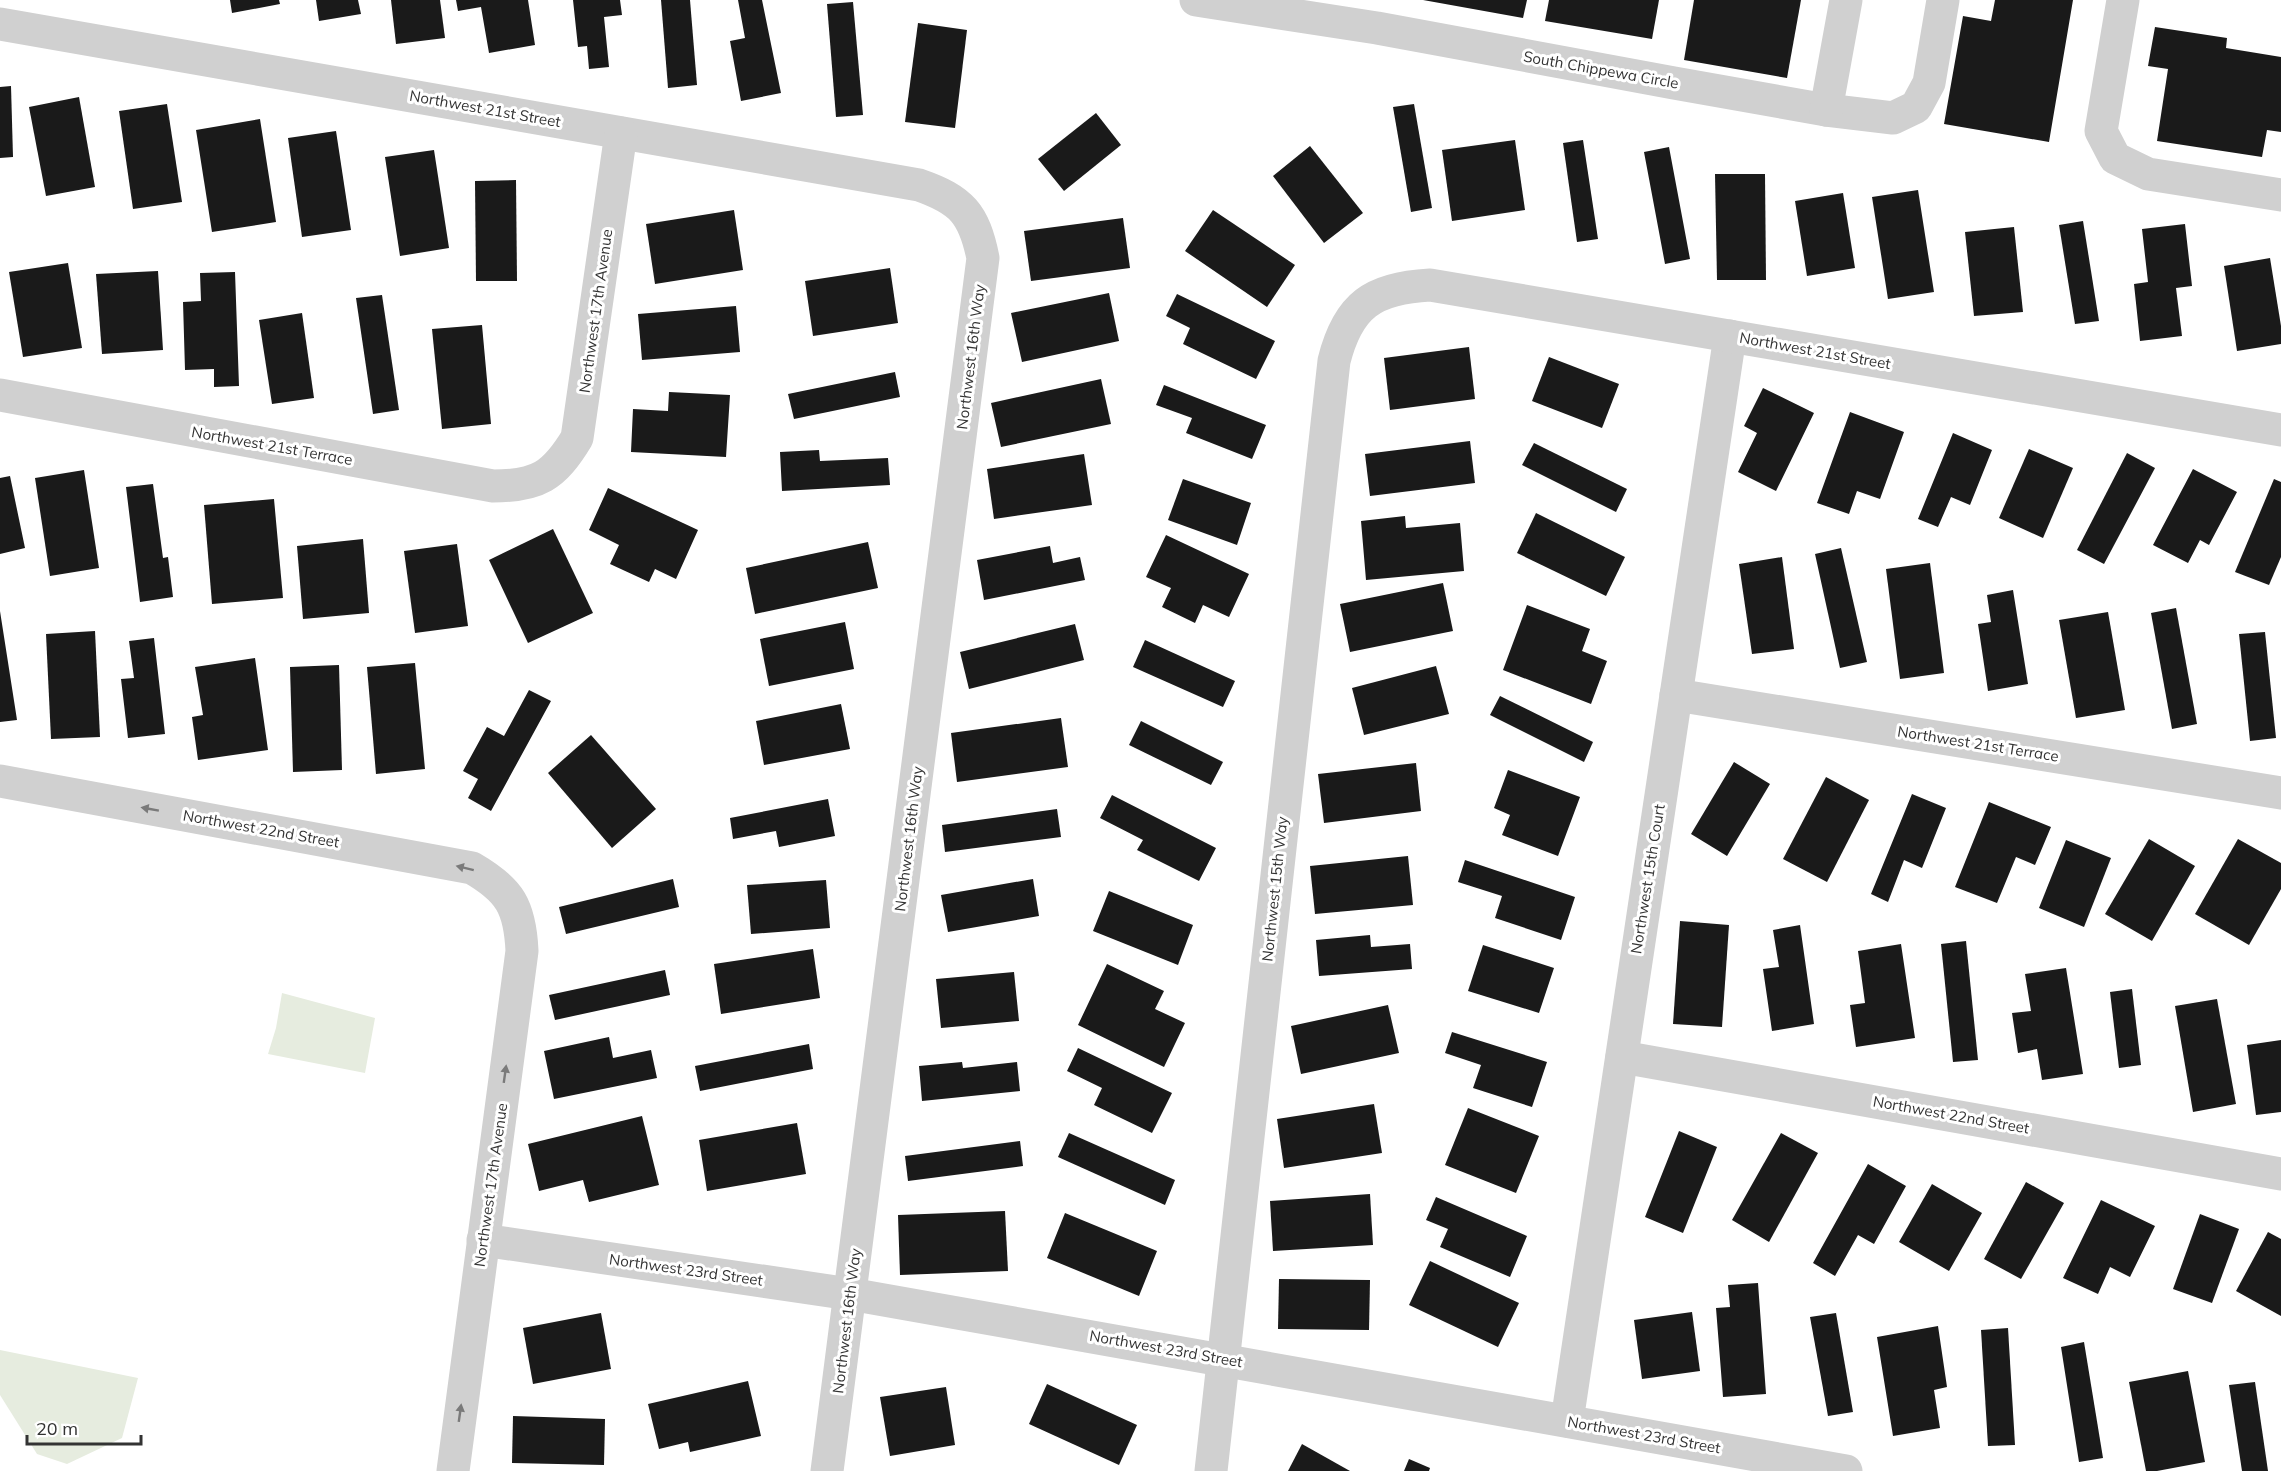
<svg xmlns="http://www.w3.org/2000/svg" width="2281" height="1471" viewBox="0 0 2281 1471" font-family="Mulish,sans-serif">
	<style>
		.green { fill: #e6ecdf }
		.building { fill: #1a1a1a }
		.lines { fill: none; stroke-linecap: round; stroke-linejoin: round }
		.minor { stroke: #d0d0d0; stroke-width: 33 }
		.oneway { fill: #7a7a7a }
		.labels { text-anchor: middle; stroke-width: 6; stroke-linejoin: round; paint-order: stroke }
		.street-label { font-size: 15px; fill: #333; stroke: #fff }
	</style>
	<rect width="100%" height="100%" fill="#fff"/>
	<g class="green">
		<path d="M282,993L375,1018L365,1073L268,1054L276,1028Z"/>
		<path d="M0,1350L138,1378L122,1438L67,1464L37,1454L0,1395Z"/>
	</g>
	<g class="building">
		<path d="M230,0H279L280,4L232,13Z"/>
		<path d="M316,0H358L361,14L319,21Z"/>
		<path d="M391,0H440L445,38L396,44Z"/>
		<path d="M456,0H528L535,45L489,53L481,7L458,11Z"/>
		<path d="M573,0H620L622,15L604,17L609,67L589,69L587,46L578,47Z"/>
		<path d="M661,0H690L697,85L668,88Z"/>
		<path d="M738,0H762L781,93L741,101L730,41L745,38Z"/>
		<path d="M1423,0H1527L1523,18Z"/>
		<path d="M1549,0H1659L1652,39L1545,21Z"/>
		<path d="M1694,0H1801L1787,78L1684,60Z"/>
		<path d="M1995,0H2073L2049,142L1944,124L1963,16L1991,21Z"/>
		<path d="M853,2L863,115L836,117L827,4Z"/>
		<path d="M918,23L967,30L955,128L905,122Z"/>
		<path d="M2155,27L2227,38L2226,48L2281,57V132L2267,130L2262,157L2157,141L2168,69L2148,66Z"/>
		<path d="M11,86L13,157L0,158V87Z"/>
		<path d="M79,97L95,187L46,196L29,107Z"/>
		<path d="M167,104L182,202L133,209L119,111Z"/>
		<path d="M1414,104L1432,208L1411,212L1393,107Z"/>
		<path d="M1096,113L1121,145L1064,191L1038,159Z"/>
		<path d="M260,119L276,222L212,232L196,130Z"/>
		<path d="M336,131L351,230L302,237L288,138Z"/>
		<path d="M1515,140L1525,210L1452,221L1442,150Z"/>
		<path d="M1583,140L1598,239L1577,242L1563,143Z"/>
		<path d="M1310,146L1363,213L1324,243L1273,176Z"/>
		<path d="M1669,147L1690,259L1665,264L1644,152Z"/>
		<path d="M434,150L449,248L400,256L385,157Z"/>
		<path d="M1715,174H1765L1766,280H1717Z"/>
		<path d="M516,180L517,281H476L475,181Z"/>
		<path d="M1918,190L1934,292L1888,299L1872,197Z"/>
		<path d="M1843,193L1855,268L1807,276L1795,201Z"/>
		<path d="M734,210L743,270L655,284L646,224Z"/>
		<path d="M1213,210L1295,265L1267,307L1185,251Z"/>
		<path d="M1123,218L1130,268L1031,281L1024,231Z"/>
		<path d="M2083,221L2099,321L2075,324L2059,225Z"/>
		<path d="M2185,224L2192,286L2176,288L2182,336L2140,341L2134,284L2148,282L2142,229Z"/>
		<path d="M2014,227L2023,312L1974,316L1965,232Z"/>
		<path d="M2270,258L2281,326V344L2237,351L2224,266Z"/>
		<path d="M68,263L82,348L23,357L9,272Z"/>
		<path d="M890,268L898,323L813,336L805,281Z"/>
		<path d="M158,271L163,350L102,354L96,274Z"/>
		<path d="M235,272L239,386L214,387V369L185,370L183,302L201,301L200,273Z"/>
		<path d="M1109,293L1119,341L1022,362L1011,313Z"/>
		<path d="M1177,294L1275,341L1256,379L1183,344L1190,328L1166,316Z"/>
		<path d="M382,295L399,410L373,414L356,298Z"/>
		<path d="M736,306L740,352L642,360L638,314Z"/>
		<path d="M302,313L314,398L272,404L259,320Z"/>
		<path d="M482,325L491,424L442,429L432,329Z"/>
		<path d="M1469,347L1475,399L1390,410L1384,358Z"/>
		<path d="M1549,357L1619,384L1602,428L1532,401Z"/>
		<path d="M895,372L900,397L794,419L788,394Z"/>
		<path d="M1101,379L1111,424L1001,447L991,403Z"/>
		<path d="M1164,385L1266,425L1252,459L1186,433L1192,418L1156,405Z"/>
		<path d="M1763,388L1814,413L1776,491L1738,472L1757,433L1744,426Z"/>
		<path d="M669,392L730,395L726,457L631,452L633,409L668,411Z"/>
		<path d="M1850,412L1904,432L1880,499L1857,491L1849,514L1817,503Z"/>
		<path d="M1953,433L1992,450L1970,505L1951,497L1938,527L1918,519Z"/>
		<path d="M1470,441L1475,483L1370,496L1365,454Z"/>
		<path d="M1534,443L1627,489L1616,512L1522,465Z"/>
		<path d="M2029,449L2073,468L2043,538L1999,518Z"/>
		<path d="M819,450L820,461L888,458L890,485L782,491L780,452Z"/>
		<path d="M2127,453L2155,468L2104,564L2077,550Z"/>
		<path d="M1084,454L1092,505L994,519L987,469Z"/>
		<path d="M2193,469L2237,492L2209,545L2200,540L2188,563L2153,545Z"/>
		<path d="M84,470L99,568L50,576L35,478Z"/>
		<path d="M10,476L25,548L0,554V478Z"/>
		<path d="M1183,479L1251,503L1237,545L1168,520Z"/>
		<path d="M2274,479L2281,482V557L2269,585L2235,572Z"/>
		<path d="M153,484L163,558L168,557L173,597L140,602L126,487Z"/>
		<path d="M608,488L698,530L676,579L655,569L649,582L610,564L619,545L589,530Z"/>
		<path d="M274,499L283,598L212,604L204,505Z"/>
		<path d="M1536,513L1625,557L1606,596L1517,553Z"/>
		<path d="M1405,516L1406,528L1460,523L1464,571L1366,580L1361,521Z"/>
		<path d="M553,529L593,613L528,643L489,560Z"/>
		<path d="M1166,535L1249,574L1229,617L1203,605L1195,623L1162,607L1171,588L1146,577Z"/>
		<path d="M363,539L369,613L303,619L297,546Z"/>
		<path d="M868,542L878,588L755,614L746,568Z"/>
		<path d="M457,544L468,626L415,633L404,551Z"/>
		<path d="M1050,546L1053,563L1080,557L1085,580L984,600L977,560Z"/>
		<path d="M1841,548L1867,662L1840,668L1815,554Z"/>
		<path d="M1782,557L1794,649L1752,654L1739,564Z"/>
		<path d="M1930,563L1944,673L1900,679L1886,569Z"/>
		<path d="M1443,583L1453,631L1350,652L1340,604Z"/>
		<path d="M2013,590L2028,684L1988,691L1978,624L1991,622L1987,595Z"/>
		<path d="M1527,605L1590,629L1582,651L1607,661L1591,704L1503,670Z"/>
		<path d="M2176,608L2197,724L2172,729L2151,613Z"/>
		<path d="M0,611L17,720L0,722Z"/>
		<path d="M2108,612L2125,710L2076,718L2059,620Z"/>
		<path d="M845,622L854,669L769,686L760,639Z"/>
		<path d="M1075,624L1084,660L969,689L960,652Z"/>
		<path d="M95,631L100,737L51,739L46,634Z"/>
		<path d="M2265,632L2276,738L2250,741L2239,634Z"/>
		<path d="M154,638L165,734L128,738L121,679L134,678L129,641Z"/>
		<path d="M1145,640L1235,681L1223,707L1133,667Z"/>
		<path d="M255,658L268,750L198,760L192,717L203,715L195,667Z"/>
		<path d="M415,663L425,769L376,774L367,667Z"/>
		<path d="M339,665L342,770L293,772L290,667Z"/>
		<path d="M1436,666L1449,714L1364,735L1352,688Z"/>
		<path d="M529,690L551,701L491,811L468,798L478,779L463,771L487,727L504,736Z"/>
		<path d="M1500,696L1593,742L1584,762L1490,715Z"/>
		<path d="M841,704L850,749L764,765L756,721Z"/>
		<path d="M1061,718L1068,767L957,782L951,733Z"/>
		<path d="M1141,721L1223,762L1211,785L1129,745Z"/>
		<path d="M591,735L656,809L612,848L548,773Z"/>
		<path d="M1734,762L1770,784L1727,856L1691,834Z"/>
		<path d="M1416,763L1421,811L1324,823L1318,774Z"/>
		<path d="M1508,770L1580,797L1558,856L1502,835L1510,815L1494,808Z"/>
		<path d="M1826,777L1869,800L1827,882L1783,859Z"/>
		<path d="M1912,794L1946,808L1922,868L1904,860L1888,902L1871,894Z"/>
		<path d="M1112,795L1216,848L1199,881L1137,850L1143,840L1100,818Z"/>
		<path d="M828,799L835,836L779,847L776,831L733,839L730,818Z"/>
		<path d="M1989,802L2051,827L2035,865L2016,857L1997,903L1955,887Z"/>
		<path d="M1057,809L1061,837L945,852L942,825Z"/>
		<path d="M2149,839L2195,866L2152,941L2105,914Z"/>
		<path d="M2238,839L2281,863V889L2249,945L2195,914Z"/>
		<path d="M2066,840L2111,858L2084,927L2039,908Z"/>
		<path d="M1408,856L1413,905L1315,914L1310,866Z"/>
		<path d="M1465,860L1575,897L1561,940L1495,918L1502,896L1458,882Z"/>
		<path d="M673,879L679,907L566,934L559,907Z"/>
		<path d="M1033,879L1039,916L948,932L941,895Z"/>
		<path d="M826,880L830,928L751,934L747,885Z"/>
		<path d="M1109,891L1193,925L1178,965L1093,931Z"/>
		<path d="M1680,921L1729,925L1722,1027L1673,1024Z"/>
		<path d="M1800,925L1814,1024L1772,1031L1763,969L1779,967L1773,930Z"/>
		<path d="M1370,935L1371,947L1410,944L1412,969L1319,976L1316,940Z"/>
		<path d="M1966,941L1978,1060L1953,1062L1941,944Z"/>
		<path d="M1901,944L1915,1038L1856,1047L1850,1005L1865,1003L1858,951Z"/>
		<path d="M1483,945L1554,968L1539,1013L1468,991Z"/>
		<path d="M813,949L820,998L721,1014L714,964Z"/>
		<path d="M1107,964L1164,991L1155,1009L1185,1023L1164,1067L1078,1025Z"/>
		<path d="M2066,968L2083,1074L2042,1080L2037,1049L2018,1053L2012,1013L2031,1011L2025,974Z"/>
		<path d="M665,970L670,995L555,1020L549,995Z"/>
		<path d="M1014,972L1019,1021L941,1028L936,979Z"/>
		<path d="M2132,989L2141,1065L2119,1068L2110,992Z"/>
		<path d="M2217,999L2236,1104L2193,1112L2175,1006Z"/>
		<path d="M1388,1005L1399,1053L1301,1074L1291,1026Z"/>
		<path d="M1452,1032L1547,1062L1532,1107L1473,1088L1481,1065L1445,1053Z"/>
		<path d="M609,1037L613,1058L651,1050L657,1078L554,1099L544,1051Z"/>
		<path d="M2281,1040V1112L2256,1115L2247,1045Z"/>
		<path d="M809,1044L813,1069L700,1091L695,1066Z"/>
		<path d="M1078,1048L1172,1093L1152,1133L1094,1105L1102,1088L1067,1071Z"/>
		<path d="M962,1062L963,1068L1017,1062L1020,1091L922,1101L919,1066Z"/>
		<path d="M1374,1104L1382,1153L1284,1168L1277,1119Z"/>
		<path d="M1468,1108L1539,1136L1516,1193L1445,1165Z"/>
		<path d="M642,1116L659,1185L589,1202L583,1180L539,1191L528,1144Z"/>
		<path d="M797,1123L806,1174L707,1191L699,1140Z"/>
		<path d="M1679,1131L1717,1147L1683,1233L1645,1217Z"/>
		<path d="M1069,1133L1175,1180L1165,1205L1058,1157Z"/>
		<path d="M1781,1133L1818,1153L1769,1242L1732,1220Z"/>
		<path d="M1020,1141L1023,1166L908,1181L905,1156Z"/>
		<path d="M1868,1164L1906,1186L1874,1244L1858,1235L1835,1276L1813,1263Z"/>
		<path d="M2026,1182L2064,1203L2021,1279L1984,1259Z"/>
		<path d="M1932,1184L1982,1213L1949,1271L1899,1242Z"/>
		<path d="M1370,1194L1373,1245L1273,1251L1270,1201Z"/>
		<path d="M1436,1197L1527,1236L1510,1277L1440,1247L1448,1229L1426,1220Z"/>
		<path d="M2101,1200L2155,1226L2130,1277L2110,1267L2098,1294L2063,1278Z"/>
		<path d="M1005,1211L1008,1271L900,1275L898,1215Z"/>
		<path d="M1065,1213L1157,1251L1139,1296L1047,1258Z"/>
		<path d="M2200,1214L2239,1229L2212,1303L2173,1289Z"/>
		<path d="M2268,1232L2281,1239V1316L2236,1291Z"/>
		<path d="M1430,1261L1519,1303L1498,1347L1409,1305Z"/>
		<path d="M1279,1279L1370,1280L1369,1330L1278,1329Z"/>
		<path d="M1758,1283L1766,1394L1723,1397L1716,1308L1730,1307L1728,1285Z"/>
		<path d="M1692,1312L1700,1371L1642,1379L1634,1320Z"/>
		<path d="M601,1313L611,1369L533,1384L523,1328Z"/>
		<path d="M1836,1313L1853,1412L1828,1416L1810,1317Z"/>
		<path d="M1938,1326L1947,1387L1934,1390L1940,1428L1893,1436L1877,1337Z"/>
		<path d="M2008,1328L2015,1445L1988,1446L1981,1330Z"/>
		<path d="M2084,1342L2103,1458L2079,1462L2061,1347Z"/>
		<path d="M2188,1371L2205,1462L2157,1471H2146L2129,1382Z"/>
		<path d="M748,1381L761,1436L690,1452L688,1442L659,1449L648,1404Z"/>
		<path d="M2255,1382L2268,1471H2242L2229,1385Z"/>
		<path d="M1047,1384L1137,1425L1119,1465L1029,1424Z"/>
		<path d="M946,1387L955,1445L890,1456L880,1397Z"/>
		<path d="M513,1416L605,1419L604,1465L512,1463Z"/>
		<path d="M1302,1444L1350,1471H1288Z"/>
		<path d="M1409,1459L1430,1468L1429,1471H1404Z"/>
	</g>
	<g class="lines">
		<g class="minor">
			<path d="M1196,0L1377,28L1674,83L1826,110L1893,118L1916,107L1929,83L1943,0"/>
			<path d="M2123,0L2101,131L2115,158L2148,174L2281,195"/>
			<path d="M0,24L919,185C962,200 974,214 983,258L827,1471"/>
			<path d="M1826,110L1846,0"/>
			<path d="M0,395L493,486C538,486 554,476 577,438L621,133"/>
			<path d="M1676,695L2281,793"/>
			<path d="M0,781L472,868C510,890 520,907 522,951L453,1471"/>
			<path d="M1622,1057L2281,1174"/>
			<path d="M483,1240L850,1294L1846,1471"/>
			<path d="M1567,1421L1730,336"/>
			<path d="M1211,1471L1334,361C1348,305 1373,288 1430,285L2281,430"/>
		</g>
	</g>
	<defs><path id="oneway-solid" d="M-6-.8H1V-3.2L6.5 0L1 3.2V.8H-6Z" transform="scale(1.5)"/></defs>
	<g class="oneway">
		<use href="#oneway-solid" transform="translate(150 809) rotate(-170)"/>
		<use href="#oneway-solid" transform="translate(465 868) rotate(-166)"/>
		<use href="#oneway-solid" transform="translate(505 1074) rotate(-82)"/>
		<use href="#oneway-solid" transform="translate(460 1413) rotate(-82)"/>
	</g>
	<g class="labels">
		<g class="street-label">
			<text transform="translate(1601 70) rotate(10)" y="5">South Chippewa Circle</text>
			<text transform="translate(485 109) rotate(10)" y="5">Northwest 21st Street</text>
			<text transform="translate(596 311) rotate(-82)" y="5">Northwest 17th Avenue</text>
			<text transform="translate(1815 351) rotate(10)" y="5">Northwest 21st Street</text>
			<text transform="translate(971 357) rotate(-83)" y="5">Northwest 16th Way</text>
			<text transform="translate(272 446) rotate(10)" y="5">Northwest 21st Terrace</text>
			<text transform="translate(1978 744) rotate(9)" y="5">Northwest 21st Terrace</text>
			<text transform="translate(261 829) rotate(10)" y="5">Northwest 22nd Street</text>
			<text transform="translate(909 839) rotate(-83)" y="5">Northwest 16th Way</text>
			<text transform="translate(1648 879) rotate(-81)" y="5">Northwest 15th Court</text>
			<text transform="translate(1275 889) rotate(-84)" y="5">Northwest 15th Way</text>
			<text transform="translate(1951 1115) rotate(10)" y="5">Northwest 22nd Street</text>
			<text transform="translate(491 1185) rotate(-82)" y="5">Northwest 17th Avenue</text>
			<text transform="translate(686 1270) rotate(8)" y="5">Northwest 23rd Street</text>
			<text transform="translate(847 1321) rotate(-83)" y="5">Northwest 16th Way</text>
			<text transform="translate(1166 1349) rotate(10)" y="5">Northwest 23rd Street</text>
			<text transform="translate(1644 1435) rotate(10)" y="5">Northwest 23rd Street</text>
		</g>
	</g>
	<path d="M27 1435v9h114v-9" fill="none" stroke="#333333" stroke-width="3"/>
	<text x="36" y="1435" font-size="18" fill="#333333" stroke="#ffffff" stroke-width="4.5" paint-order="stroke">20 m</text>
</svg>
